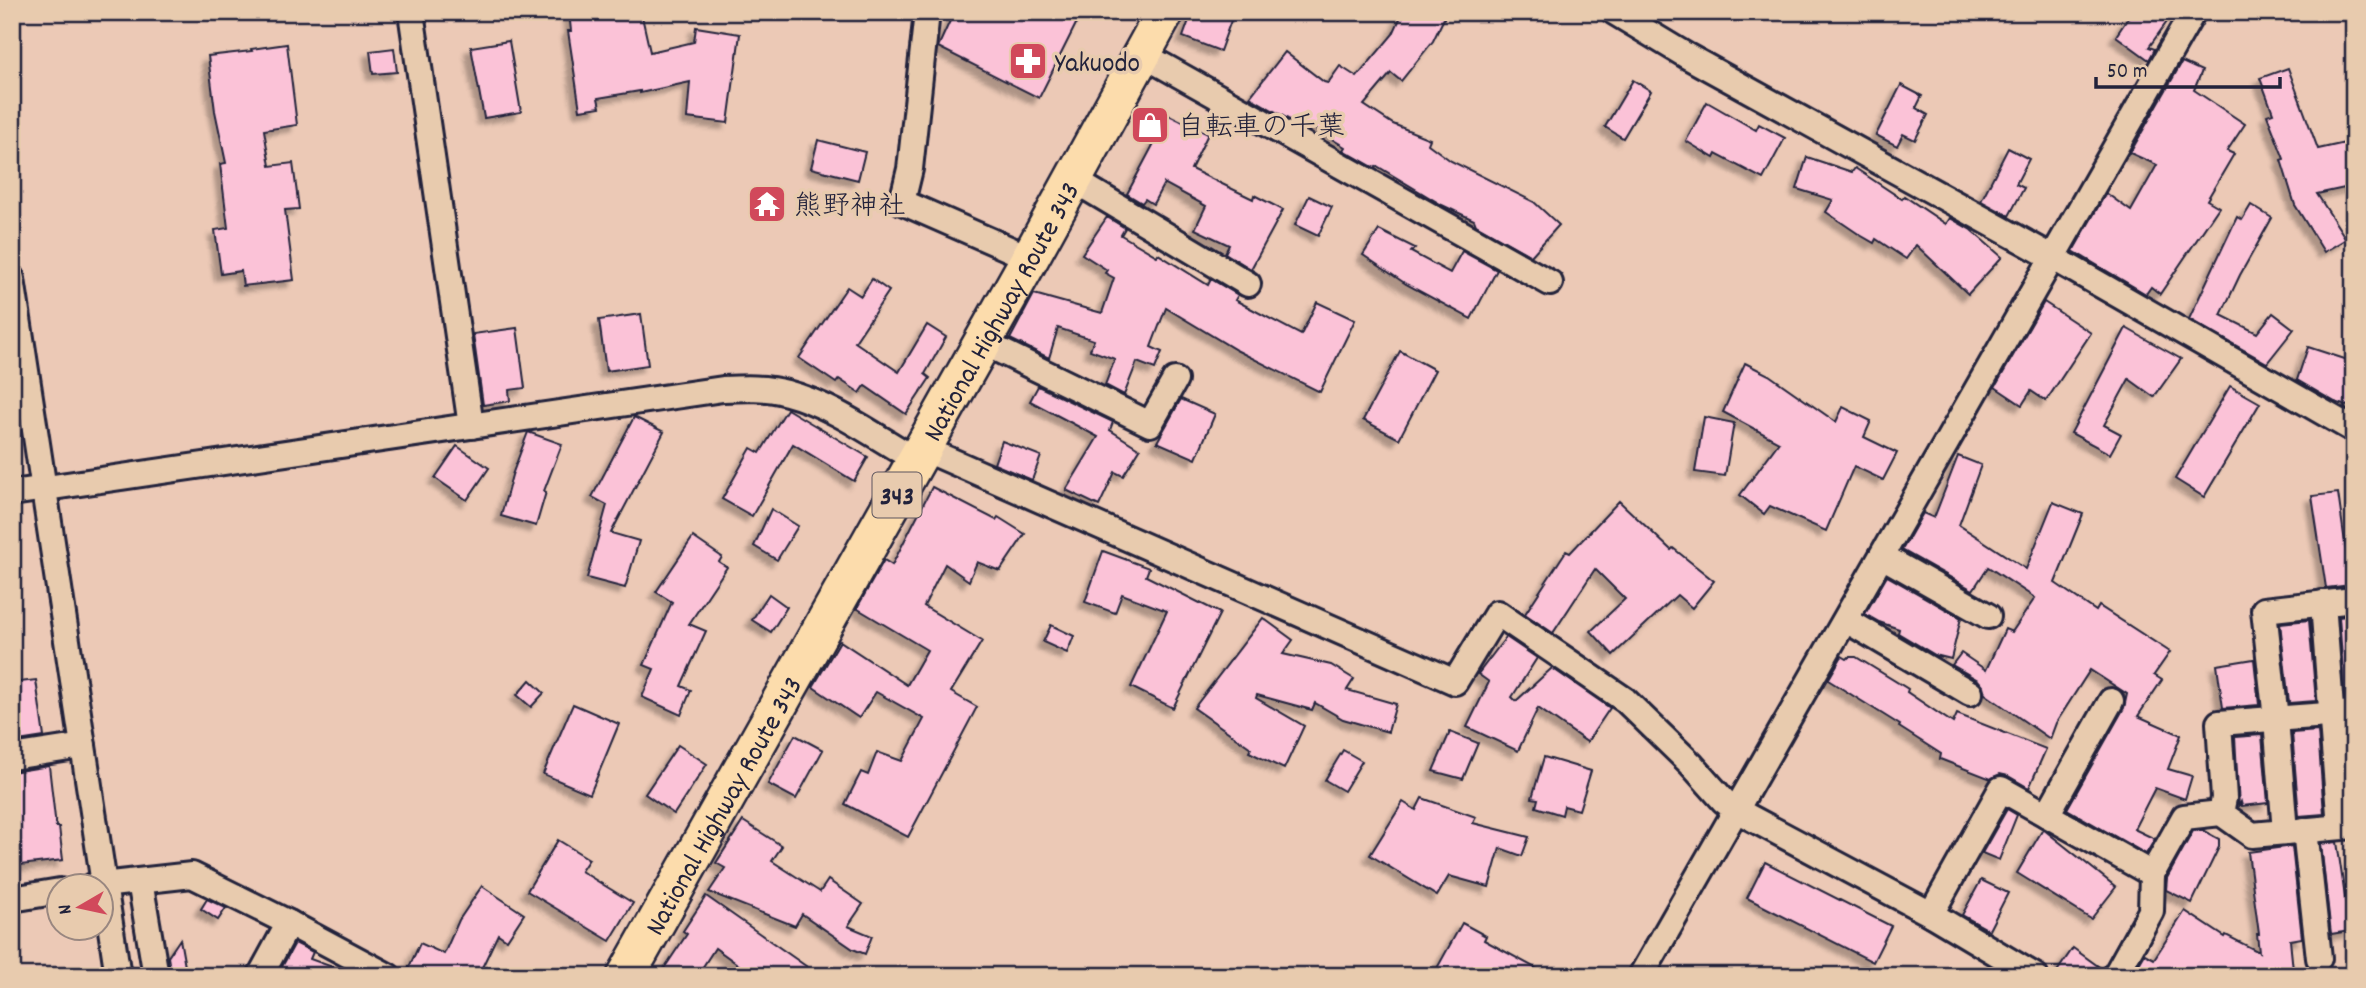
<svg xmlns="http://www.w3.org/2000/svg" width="2366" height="988" viewBox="0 0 2366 988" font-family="Dekko,'Klee One',sans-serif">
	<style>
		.building { fill: #fbc2d7; stroke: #22223b; stroke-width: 2; filter: url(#shadow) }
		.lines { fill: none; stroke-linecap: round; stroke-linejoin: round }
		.minor-casing { stroke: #22223b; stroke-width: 30 }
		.highway-casing { stroke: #22223b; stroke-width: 42 }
		.minor { stroke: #e8cbae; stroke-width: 24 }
		.highway { stroke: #fcdcac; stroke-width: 37 }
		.labels { text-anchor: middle; stroke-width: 7; stroke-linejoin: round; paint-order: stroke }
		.shield { fill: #e8cbae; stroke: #5d555e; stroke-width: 2 }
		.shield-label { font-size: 26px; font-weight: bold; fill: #22223b }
		.poi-label { font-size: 28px; fill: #22223b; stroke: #e8cbae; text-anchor: start }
		.street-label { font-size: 28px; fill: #22223b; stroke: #e8cbae }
	</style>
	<defs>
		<filter id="shadow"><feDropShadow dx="-6" dy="6" stdDeviation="2" flood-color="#0004"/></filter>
	</defs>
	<rect width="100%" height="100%" fill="#ecc9b6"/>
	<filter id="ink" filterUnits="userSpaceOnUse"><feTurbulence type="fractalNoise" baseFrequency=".0143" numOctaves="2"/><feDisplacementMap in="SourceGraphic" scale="14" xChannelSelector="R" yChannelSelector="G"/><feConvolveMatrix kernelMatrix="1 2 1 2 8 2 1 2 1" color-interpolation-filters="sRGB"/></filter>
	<g filter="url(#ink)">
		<g class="building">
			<path d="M569,12H641L650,52L694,42L696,27L740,34L728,123L687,118L690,82L640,93V91L598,98L600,107L580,110L568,31H571Z"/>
			<path d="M954,12H1082L1039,98L938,47Z"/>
			<path d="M1192,12H1234L1220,51L1183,37Z"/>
			<path d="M1403,12H1447L1433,41L1401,81L1391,73L1364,105L1393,124L1430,139L1428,144L1451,161L1534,202L1559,225L1531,256L1476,225L1474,220L1442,205L1377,166L1375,168L1343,150L1345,147L1312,127L1309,131L1250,97L1285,52L1324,82L1328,83L1340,66L1357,77L1393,34Z"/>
			<path d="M2132,12H2174L2149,47L2155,49L2149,60L2116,36Z"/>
			<path d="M509,41L521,112L484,118L471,47Z"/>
			<path d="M287,44L297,125L264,130L270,166L293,163L299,209L285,210L294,280L243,286L241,271L221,274L215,230L228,228L220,164L226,163L215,111L208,56L252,51L251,49Z"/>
			<path d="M394,48L397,72L373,74L370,51Z"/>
			<path d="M2182,62L2202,71L2194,90L2245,124L2227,151L2234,154L2207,200L2219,207L2160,294L2151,287L2146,294L2073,251L2106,193L2131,211L2157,165L2130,153Z"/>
			<path d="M2288,68L2318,149L2354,141V186L2317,194L2346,239L2324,252L2295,205L2281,160L2284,159L2267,115L2273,113L2260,78Z"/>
			<path d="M1633,80L1651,91L1623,138L1605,127Z"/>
			<path d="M1901,85L1922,96L1916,108L1928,115L1915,140L1903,134L1897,146L1876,135Z"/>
			<path d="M1707,102L1756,130L1759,124L1785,138L1763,179L1716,154L1714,158L1686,141Z"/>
			<path d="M1169,115L1208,134L1191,169L1253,199L1254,195L1283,210L1251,269L1225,253L1229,245L1195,229L1206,206L1164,183L1153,204L1145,199L1142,203L1127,194Z"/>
			<path d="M818,140L865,152L858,180L811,168Z"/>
			<path d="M2008,148L2029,159L2016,184L2024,188L2009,216L1981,201Z"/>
			<path d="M1807,157L1852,172L1855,168L1902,199L1904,196L1946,224L1950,218L1971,230L2002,257L1968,294L1916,245L1906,259L1876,239L1874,243L1860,235L1826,212L1833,200L1797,189Z"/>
			<path d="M1309,196L1332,207L1318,236L1295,225Z"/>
			<path d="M2251,205L2272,218L2240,275L2221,315L2257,333L2273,313L2294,329L2267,363L2189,319L2237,217L2242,220Z"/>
			<path d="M1107,217L1125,228L1121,235L1157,256L1158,254L1208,285L1211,279L1238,295L1235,300L1301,335L1317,302L1355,320L1320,392L1236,350L1166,308L1151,347L1162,352L1155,369L1137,362L1124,395L1105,385L1115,359L1090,350L1094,340L1058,328L1049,358L1010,339L1034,294L1102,313L1114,278L1105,273L1107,270L1082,254Z"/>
			<path d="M1379,230L1415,248L1411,252L1450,273L1462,251L1497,270L1471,319L1406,284L1363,255Z"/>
			<path d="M872,279L889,291L855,342L899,372L927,325L946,337L925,374L930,378L906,414L865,386L860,393L839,379L836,383L799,358L847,287L861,296Z"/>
			<path d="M2044,302L2091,333L2046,401L2031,391L2022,405L1995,387Z"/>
			<path d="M641,314L648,365L606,371L599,320Z"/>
			<path d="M517,328L525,388L509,390L510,401L483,405L473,334Z"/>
			<path d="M2126,328L2181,359L2154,397L2129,379L2104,425L2121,434L2110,454L2071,433Z"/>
			<path d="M2308,347L2354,362V408L2335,402L2297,380Z"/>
			<path d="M1400,351L1435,370L1399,439L1363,420Z"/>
			<path d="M1745,363L1769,375L1836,422L1843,407L1871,421L1864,437L1897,453L1883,480L1854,466L1826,531L1770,506L1764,514L1740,495L1779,442L1723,412Z"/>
			<path d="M1038,386L1113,422L1110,430L1140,449L1123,476L1115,472L1099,506L1066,490L1098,437L1030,401Z"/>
			<path d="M2230,386L2260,403L2204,497L2175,479Z"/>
			<path d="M1181,399L1215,414L1196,459L1157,442Z"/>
			<path d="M787,409L868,457L854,481L793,444L752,516L722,499L751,448L760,453Z"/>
			<path d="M634,417L664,432L611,533L639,541L625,588L587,578L607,505L592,497Z"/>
			<path d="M1704,417L1734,423L1725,476L1695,472Z"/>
			<path d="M528,432L562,444L544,491L546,492L536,526L501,516L512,475Z"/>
			<path d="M1002,441L1041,456L1032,480L994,464Z"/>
			<path d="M457,446L489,468L467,500L435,478Z"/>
			<path d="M1958,456L1981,465L1959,525L2026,569L2053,502L2083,514L2055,583L2096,611L2099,606L2170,652L2154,675L2162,680L2138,716L2181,735L2168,769L2192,776L2185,799L2155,788L2134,829L2155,839L2146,854L2067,809L2124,708L2127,694L2090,670L2056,723L2050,739L1985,694L1983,686L1978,680L1952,665L1961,653L1986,670L2005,629L2012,632L2035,598L1988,567L1973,590L1902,550L1923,513L1934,518Z"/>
			<path d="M932,487L996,520L998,517L1025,534L1000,571L977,562L969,581L945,564L924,606L982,641L951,692L977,707L908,837L845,804L861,772L868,775L877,752L902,761L924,719L876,692L859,718L813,687L840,641L907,685L927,650L858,609V606L884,560L892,565Z"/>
			<path d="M2338,493L2351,585L2326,588L2312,496Z"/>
			<path d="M1619,501L1671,550L1673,548L1714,581L1692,608L1677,595L1613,655L1591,631L1625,599L1595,569L1553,633L1525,614L1566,551L1570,553Z"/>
			<path d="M771,509L798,526L777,560L754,546Z"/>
			<path d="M693,537L722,557L719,562L727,567L689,624L706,631L681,686L691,690L681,715L642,697L654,669L644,665L672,602L656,592Z"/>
			<path d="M1103,551L1149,568L1146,576L1220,613L1173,708L1131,687L1167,611L1122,594L1115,613L1085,602Z"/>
			<path d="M1887,576L1961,618L1951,659L1935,655L1898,633L1899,629L1879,622L1865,614Z"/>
			<path d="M769,594L787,607L771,632L752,620Z"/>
			<path d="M2353,615L2354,698L2345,699L2339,617Z"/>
			<path d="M1263,618L1293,640L1283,654L1331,665L1354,679L1347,690L1396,704L1388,732L1343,719L1315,703L1312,710L1257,695L1256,698L1304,726L1284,769L1249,752L1251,748L1194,708Z"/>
			<path d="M2309,620L2316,701L2289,703L2280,623Z"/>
			<path d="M1051,625L1074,636L1067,653L1043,642Z"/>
			<path d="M1506,637L1537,658L1512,697L1516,701L1552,668L1610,708L1587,742L1538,708L1518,751L1467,727L1489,682L1478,674Z"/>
			<path d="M1842,656L1847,659L1849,657H1856L1908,689L1907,692L1953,723L1957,714L2046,749L2029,788L2008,776L2000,774L1991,779L1940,759L1941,754L1899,727L1900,725L1828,680Z"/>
			<path d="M2254,659L2259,705L2223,708L2217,665Z"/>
			<path d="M36,680L44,737L12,742V683Z"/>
			<path d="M530,680L544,693L531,707L517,695Z"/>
			<path d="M573,704L619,724L590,794L543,774Z"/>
			<path d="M2347,728H2354V811Z"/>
			<path d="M2318,731L2324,814L2299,816L2292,733Z"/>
			<path d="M1450,732L1478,743L1463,779L1433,771Z"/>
			<path d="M795,735L823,750L796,799L768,784Z"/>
			<path d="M2262,735L2268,803L2242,806L2241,802L2239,807L2235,737Z"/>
			<path d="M678,745L707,764L674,814L645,794Z"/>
			<path d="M1343,750L1362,761L1344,791L1325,780Z"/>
			<path d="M1544,757L1591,771L1579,810L1564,806L1562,815L1536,807L1538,799L1532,798Z"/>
			<path d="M49,766L56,827H59L63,860L12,866V772Z"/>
			<path d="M1422,798L1476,817L1473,823L1529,837L1522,856L1500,848L1489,887L1449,876L1437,896L1370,855L1403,802L1416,810Z"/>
			<path d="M2007,809L2017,815L1999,860L1982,853Z"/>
			<path d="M743,821L782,846L772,861L820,892L828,880L863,904L848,926L872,936L865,954L853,949L802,914L795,926L709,892L725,868L716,863Z"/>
			<path d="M2043,829L2116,887L2091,919L2017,873Z"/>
			<path d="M2202,830L2219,839V847L2192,903L2166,890L2167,878L2193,831Z"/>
			<path d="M558,840L589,859L581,871L633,903L610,941L527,891Z"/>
			<path d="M2337,842L2350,931L2331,934L2321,844Z"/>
			<path d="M2292,846L2302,938L2290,940L2293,970L2303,976H2132L2145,954L2154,959L2185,911L2225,937L2226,935L2259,952L2257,934H2259L2248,852Z"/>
			<path d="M1765,862L1891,926L1873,962L1747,898Z"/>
			<path d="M1981,880L2008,893L1989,930L1962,915Z"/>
			<path d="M482,886L524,914L507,940L498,934L478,976H405L420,943L444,954L459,920Z"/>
			<path d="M706,896L773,943L820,976H754L715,948L697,976H659L687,934L683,931Z"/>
			<path d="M207,899L226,908L218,920L201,909Z"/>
			<path d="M1462,923L1486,936L1484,940L1550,976H1447L1436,970Z"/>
			<path d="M180,939L186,972L171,975L168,957Z"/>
			<path d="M295,943L313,952L310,959L349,973V976H277Z"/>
			<path d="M2073,948L2102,969L2100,976H2054Z"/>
		</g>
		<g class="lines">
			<g class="minor-casing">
				<g id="minor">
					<path d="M411,12L471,426"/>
					<path d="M927,12L910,169L902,202L1030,258"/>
					<path d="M1614,12L1687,56L2052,257L2354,430"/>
					<path d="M1142,54L1550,283"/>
					<path d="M1072,179L1248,284"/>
					<path d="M12,279L118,976"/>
					<path d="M982,342L1150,424L1175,380"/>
					<path d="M922,448L1455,682L1497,613L1625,700L1691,764L1724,801L1736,810L1931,914L2035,976"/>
					<path d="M12,493L723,389C744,388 767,387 787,393C833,405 876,437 916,460"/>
					<path d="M1882,556L1988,616"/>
					<path d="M2323,603L2340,827"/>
					<path d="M1846,620L1970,693"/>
					<path d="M12,757L83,746"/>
					<path d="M2221,813L2224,798L2219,723L2354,713"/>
					<path d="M2047,815L2111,701"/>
					<path d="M2305,830L2319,958"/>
					<path d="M2285,832L2276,719L2264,610L2354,600"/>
					<path d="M140,881L156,976"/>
					<path d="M93,886L192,875L289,923L388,976"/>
					<path d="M12,899L60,891"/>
					<path d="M1931,914L2001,789L2152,874"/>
					<path d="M260,976L289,923"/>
					<path d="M1641,976L2193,12"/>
					<path d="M2115,976L2151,911L2152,874L2184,817L2221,813L2252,835L2354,826"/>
				</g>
			</g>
			<g class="highway-casing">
				<g id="highway">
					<path id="s1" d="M626,976L1030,258L1165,12"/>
				</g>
			</g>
			<use href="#minor" class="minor"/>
			<use href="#highway" class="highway"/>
		</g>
	</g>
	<defs>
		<g id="pharmacy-square" transform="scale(2.0125)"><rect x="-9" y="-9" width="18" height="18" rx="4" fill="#d1495b" stroke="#e8cbae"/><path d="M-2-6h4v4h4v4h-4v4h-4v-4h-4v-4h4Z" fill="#fff"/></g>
		<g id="shop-square" transform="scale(2.0125)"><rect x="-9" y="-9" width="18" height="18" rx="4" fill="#d1495b" stroke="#e8cbae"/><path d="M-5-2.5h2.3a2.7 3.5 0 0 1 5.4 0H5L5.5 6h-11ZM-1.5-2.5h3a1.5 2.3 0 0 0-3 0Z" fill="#fff"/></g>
		<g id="temple-square" transform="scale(2.0125)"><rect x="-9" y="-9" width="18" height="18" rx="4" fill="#d1495b" stroke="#e8cbae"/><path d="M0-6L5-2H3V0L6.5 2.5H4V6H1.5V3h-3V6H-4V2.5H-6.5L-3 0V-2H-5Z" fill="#fff"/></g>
	</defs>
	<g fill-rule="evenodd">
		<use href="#pharmacy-square" x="1028" y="61"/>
		<use href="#shop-square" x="1150" y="125"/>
		<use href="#temple-square" x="767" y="204"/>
	</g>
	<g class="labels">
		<rect class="shield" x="872.5" y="472.5" width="49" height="45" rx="5"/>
		<g class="shield-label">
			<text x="897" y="504">343</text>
		</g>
		<g class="poi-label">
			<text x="1055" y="71">Yakuodo</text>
			<text x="1177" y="135">自転車の千葉</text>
			<text x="794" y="214">熊野神社</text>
		</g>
		<g class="street-label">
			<text dy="10" stroke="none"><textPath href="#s1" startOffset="763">National Highway Route 343</textPath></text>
			<text dy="10" stroke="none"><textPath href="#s1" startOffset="196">National Highway Route 343</textPath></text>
		</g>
	</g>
	<rect width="2366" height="988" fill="none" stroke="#e8cbae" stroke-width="42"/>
	<rect x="21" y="21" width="2324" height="946" fill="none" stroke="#22223b" stroke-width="2.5" filter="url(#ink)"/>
	<g transform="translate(80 907) rotate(261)"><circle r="33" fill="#e8cbae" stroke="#998780" stroke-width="2"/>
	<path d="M0-5L12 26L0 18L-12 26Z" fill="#d1495b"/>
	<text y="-10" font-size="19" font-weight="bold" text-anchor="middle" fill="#22223b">N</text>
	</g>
	<path d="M2096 77v10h184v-10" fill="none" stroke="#22223b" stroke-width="3.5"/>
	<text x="2107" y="77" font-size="21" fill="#22223b" stroke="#e8cbae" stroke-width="5" paint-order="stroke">50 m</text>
</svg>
